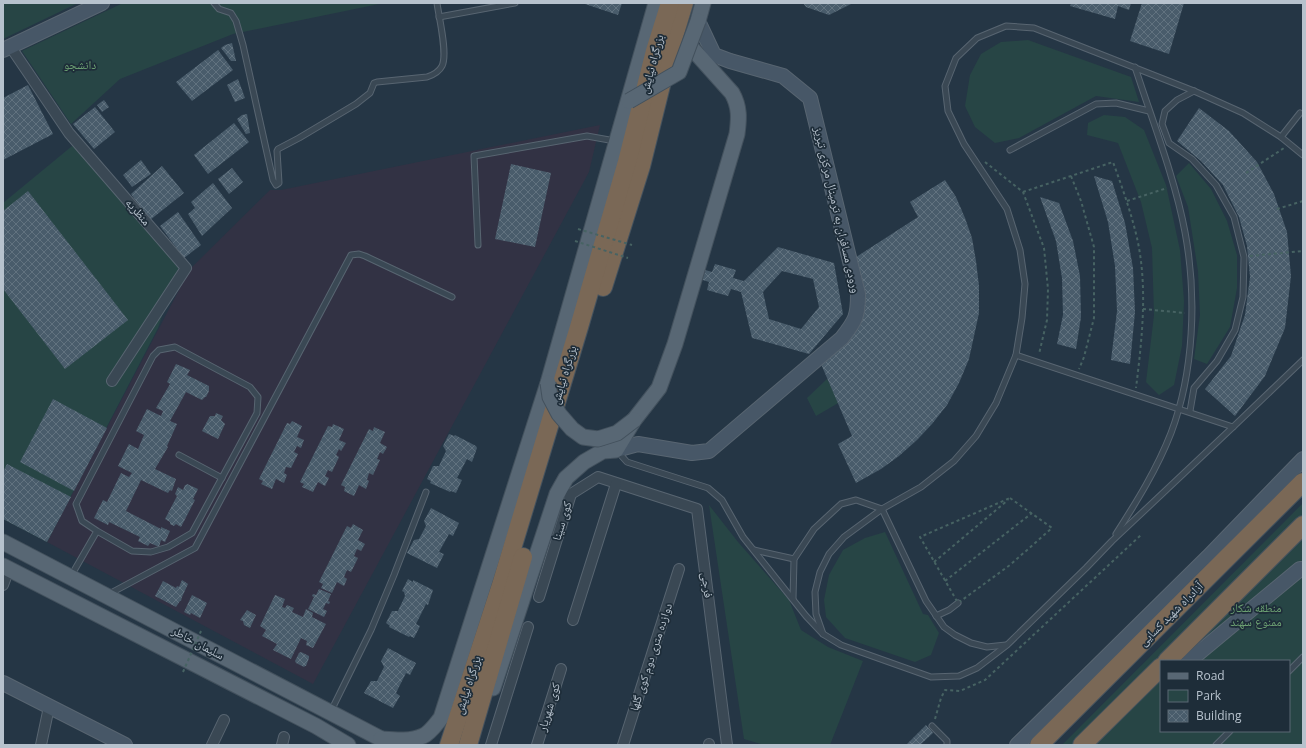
<svg xmlns="http://www.w3.org/2000/svg" width="1306" height="748" viewBox="0 0 1306 748" font-family="'Open Sans','Noto Naskh Arabic',sans-serif">
	<style>
		.medical { fill: #323244 }
		.green { fill: #274545; fill-rule: evenodd }
		.building { fill: url(#building-cross-hatch); fill-rule: evenodd }
		.lines { fill: none; stroke-linecap: round; stroke-linejoin: round }
		.lane-casing { stroke: #586571; stroke-width: 7 }
		.street-casing { stroke: #586571; stroke-width: 12 }
		.secondary-casing { stroke: #586571; stroke-width: 16 }
		.primary-casing { stroke: #43515d; stroke-width: 17 }
		.highway-casing { stroke: #44525e; stroke-width: 20 }
		.path { stroke: #476363; stroke-width: 2; stroke-dasharray: 3 3; stroke-linecap: butt }
		.lane { stroke: #3a4854; stroke-width: 5 }
		.street { stroke: #3a4854; stroke-width: 10 }
		.secondary { stroke: #475767; stroke-width: 14 }
		.primary { stroke: #586774; stroke-width: 15 }
		.highway { stroke: #7a6856; stroke-width: 18 }
		.primary-bridge-casing { stroke: #43515d; stroke-width: 17; stroke-linecap: butt }
		.path-bridge { stroke: #476363; stroke-width: 2; stroke-dasharray: 3 3; stroke-linecap: butt }
		.primary-bridge { stroke: #586774; stroke-width: 15 }
		.labels { text-anchor: middle; stroke-width: 3.5; stroke-linejoin: round; paint-order: stroke }
		.street-label { font-size: 12px; fill: #b7c2cd; stroke: #1e2d39 }
		.park-label { font-size: 12px; fill: #6ca072; stroke: #1e2d39 }
	</style>
	<defs>
		<pattern id="building-cross-hatch" width="8" height="8" patternUnits="userSpaceOnUse"><rect width="8" height="8" fill="#495c6b"/><path d="M0 0l8 8M0 8l8-8" fill="none" stroke="#61727f"/></pattern>
	</defs>
	<rect width="100%" height="100%" fill="#253645"/>
	<path class="medical" d="M600,125L589,172L313,684L47,542L190,269L270,190H281Z"/>
	<g class="green">
		<path d="M3,3H78L3,39Z"/>
		<path d="M123,3H384L233,34L120,79L71,124L22,51Z"/>
		<path d="M1028,40L1131,77L1139,102L1096,96L1019,138L995,143L975,127L965,106L970,75L981,54L1001,42Z"/>
		<path d="M1104,115L1125,117L1144,130L1166,185L1180,250L1184,301L1182,346L1174,385L1159,395L1146,382L1154,315L1152,248L1141,202L1118,143L1087,135L1088,123Z"/>
		<path d="M77,142L180,263L158,328L47,542L3,519V203Z"/>
		<path d="M1189,163L1211,189L1227,221L1237,255V288L1230,327L1207,364L1194,359L1200,315L1198,271L1188,207L1176,176Z"/>
		<path d="M827,379L840,402L816,416L807,398Z"/>
		<path d="M1303,503V745H1062ZM1161,661H1289V731H1161Z"/>
		<path d="M709,505L738,542L789,600L801,630L828,647L863,661L830,745H764L744,739Z"/>
		<path d="M885,532L923,614L928,615L939,633L931,655L915,662L845,638L826,617L824,600L829,575L843,550L865,538Z"/>
	</g>
	<g class="building">
		<path d="M582,3H622L618,15Z"/>
		<path d="M803,3H853L829,15L806,7Z"/>
		<path d="M1071,3H1131L1129,10L1118,6L1115,19L1070,6Z"/>
		<path d="M1142,3H1184L1169,54L1130,41Z"/>
		<path d="M232,43L236,61H231L221,48L225,45Z"/>
		<path d="M218,50L233,70L192,101L176,82Z"/>
		<path d="M238,79L245,98L235,102L227,85Z"/>
		<path d="M28,85L53,134L3,160V98Z"/>
		<path d="M104,100L109,107L102,112L97,105Z"/>
		<path d="M95,107L115,132L94,149L73,124Z"/>
		<path d="M1199,108L1229,131L1257,162L1274,194L1287,232L1291,276L1285,328L1265,376L1235,416L1205,389L1231,356L1245,315L1250,277L1247,246L1239,217L1223,185L1201,161L1177,141Z"/>
		<path d="M247,114L250,133L246,134L237,119L242,115Z"/>
		<path d="M234,123L249,142L208,174L194,155Z"/>
		<path d="M141,160L151,174L132,187L123,175Z"/>
		<path d="M511,164L551,173L535,247L495,239Z"/>
		<path d="M162,166L184,193L150,220L131,194Z"/>
		<path d="M232,168L243,182L229,194L218,179Z"/>
		<path d="M1094,176L1112,181L1125,223L1133,268L1135,312L1130,364L1111,360L1117,311L1115,266L1108,222Z"/>
		<path d="M945,180L956,197L965,218L972,238L976,261L979,286V313L969,359L959,383L947,405L932,424L917,440L899,456L881,469L856,483L838,444L852,436L821,364L830,358L845,343L856,323L850,261L918,217L910,202Z"/>
		<path d="M213,183L232,208L202,236L188,214L195,208L191,202Z"/>
		<path d="M28,191L128,320L65,369L3,289V211Z"/>
		<path d="M1040,197L1059,203L1073,241L1080,276L1081,317L1076,349L1057,344L1063,315L1062,278L1056,241Z"/>
		<path d="M178,212L201,245L184,258L160,226Z"/>
		<path d="M778,247L834,263L843,314L809,354L752,338L741,292L731,289L728,296L707,290L709,282L700,279L702,269L712,272L715,264L736,270L733,278L744,281ZM782,271L813,279L819,307L801,329L769,319L763,292Z"/>
		<path d="M176,364L190,370L187,375L209,386V391L206,397H205L202,400L186,392L170,421L177,424L167,446L168,447L155,469L176,479L172,491L170,490L168,493L141,480L126,511L161,529V527L170,531L165,542L161,540L159,547L150,543L148,546L138,541L140,537L109,522L108,525L94,518L103,500L107,502L121,473L129,477L132,473L118,466L129,444L138,449L144,435L136,431L147,409L161,416L163,411L156,408L170,384L167,382Z"/>
		<path d="M53,399L107,428L74,491L20,462Z"/>
		<path d="M216,413L223,416L221,420L225,424L218,439L202,431L210,416H215Z"/>
		<path d="M292,421L302,426L297,437L304,440L301,448L297,446L294,452L298,454L291,468L286,467L284,473L287,475L284,483L276,479L272,489L261,484L263,481L259,479L287,423L290,424Z"/>
		<path d="M333,424L344,429L339,440L346,443L341,451L339,449L336,455L339,457L332,472L328,470L325,476L329,478L325,486L318,482L313,492L302,487L304,484L300,482L328,426L332,427Z"/>
		<path d="M374,427L385,432L380,443L387,447L383,454L380,452L377,459L380,460L373,475L369,473L367,480L369,481L366,489L359,485L354,496L344,491L345,487L341,485L369,429L373,431Z"/>
		<path d="M449,434L454,436L455,435L476,446L477,448L472,462L467,459L457,478L462,480L456,493L451,491L450,492L430,483L431,481L427,479L433,466H439L446,451L443,446Z"/>
		<path d="M7,464L71,497L47,542L3,519V472Z"/>
		<path d="M187,484L198,489L193,499L195,500L181,527L176,524L174,526L170,524V522L165,519L177,496L175,494L178,487L183,490L185,485H186Z"/>
		<path d="M431,508L459,523L453,536L449,534L439,552L444,554L437,568L407,553L414,540L419,539L426,526L424,521Z"/>
		<path d="M353,524L363,530L358,540L365,544L361,551L357,549L354,556L358,558L351,572L347,570L344,577L347,579L344,586L337,582L332,593L321,588L323,584L319,582L347,526L351,528Z"/>
		<path d="M408,579L413,582V580L433,590L428,605L426,604L416,624L420,626L414,638L410,636L409,637L389,627L390,626L386,623L392,611H398L405,596L404,592L402,591Z"/>
		<path d="M182,580L188,584L182,597L181,601H180L176,607L155,596L163,581L176,588L177,586L179,587Z"/>
		<path d="M319,589L331,594L328,601L330,602L329,604L326,603L323,609L327,611L324,617L308,609L314,597L312,596L313,594L316,595Z"/>
		<path d="M192,595L207,603L200,618L191,613L190,615L184,612Z"/>
		<path d="M275,595L285,599L282,607L285,608L287,605L294,608L292,612L303,617L306,609L313,613L312,617L326,624L313,648L306,645L307,641L301,638L291,659L273,650L277,644L262,636L266,630L260,626Z"/>
		<path d="M247,610L256,615L250,628L244,625L243,621L240,620Z"/>
		<path d="M388,648L416,663L410,675L406,673L396,693L400,696L393,708L364,693L371,681H377L384,667L381,661Z"/>
		<path d="M301,652L309,656V658L306,666H305L304,667L296,663L295,661L299,653Z"/>
		<path d="M926,725L933,733L920,745H906Z"/>
	</g>
	<g class="lines">
		<g class="lane-casing">
			<g id="lane">
				<path d="M214,3L219,9L231,13L236,21L243,45L273,180L276,185L279,183L277,151L278,149L299,138L356,104L370,93L374,83L377,82L427,77C433,75 439,72 442,66C448,54 439,18 437,3"/>
				<path d="M439,17L515,3"/>
				<path d="M1281,137L1300,113"/>
				<path d="M1010,150L1096,104L1116,103L1149,111"/>
				<path d="M478,245L474,156L587,136L615,141"/>
				<path d="M1016,355L1233,427L1303,360"/>
				<path d="M1190,411L1194,388L1217,361L1235,330L1243,297L1244,257L1234,217L1216,185L1192,159L1169,143L1162,124L1165,111L1177,100L1194,91"/>
				<path d="M618,452L627,462L708,488L722,500L743,537L806,616L823,634L841,645L931,677L959,676L977,668L1007,645L1086,568L1112,541L1233,427"/>
				<path d="M179,455L222,478"/>
				<path d="M1116,534C1137,501 1157,469 1171,433C1194,372 1197,296 1185,232C1175,178 1152,120 1135,67"/>
				<path d="M754,550L794,559"/>
				<path d="M71,576L97,531L132,551L151,552L168,547L192,533L257,413L258,397L250,387L175,347L159,350L153,356L76,504L82,521L97,531"/>
				<path d="M109,594L195,548L351,255L359,254L365,256L452,297"/>
				<path d="M793,599L794,559L814,529L841,504L856,500L882,509L926,601L944,627L955,635L971,643L987,647L1006,645"/>
				<path d="M936,616L949,610L958,603"/>
				<path d="M823,634L816,614L815,592L820,572L829,554L844,537L882,509L921,487L954,461L976,436L996,403L1016,355L1022,318L1025,284L1020,250L1007,209L964,144L948,111L945,86L956,58L977,38L1006,26L1034,28L1194,91L1243,113L1281,137L1303,155"/>
				<path d="M1289,671L1303,657"/>
				<path d="M331,711L371,630L394,575L426,492"/>
				<path d="M932,726L947,741V745"/>
				<path d="M1216,745L1230,731"/>
			</g>
		</g>
		<g class="street-casing">
			<g id="street">
				<path d="M10,46L69,133L186,268L112,381"/>
				<path d="M3,585L9,569"/>
				<path d="M539,597L571,494L598,477L697,509L727,745"/>
				<path d="M573,620L616,484"/>
				<path d="M41,745L49,707"/>
				<path d="M212,745L224,720"/>
				<path d="M282,745L284,737"/>
				<path d="M491,745L528,627"/>
				<path d="M537,745L561,669"/>
				<path d="M623,745L679,569"/>
				<path d="M709,745V744"/>
			</g>
		</g>
		<g class="secondary-casing">
			<g id="secondary">
				<path d="M3,50L102,3"/>
				<path d="M616,450L638,444L692,453L709,451L842,338C856,320 858,316 858,294L810,98L783,76L730,61L714,55L698,21"/>
				<path d="M1189,661L1300,569H1303"/>
				<path d="M3,683L125,745"/>
				<path d="M1017,745L1208,557L1303,459"/>
			</g>
		</g>
		<g class="primary-casing">
			<g id="primary">
				<path d="M698,21L703,3"/>
				<path d="M3,542L389,743"/>
				<path d="M3,566L316,726L348,745"/>
				<path d="M493,688L557,494L566,478L584,462L603,451L616,450L634,420L659,388L675,344L737,134C739,119 740,107 732,93L689,45"/>
				<path d="M381,739C394,740 410,742 423,736C430,733 436,724 441,718L548,383L656,3"/>
			</g>
		</g>
		<g class="highway-casing">
			<g id="highway">
				<path d="M603,287L641,166L669,53L684,3"/>
				<path d="M1167,661L1303,525"/>
				<path d="M449,745L501,585L579,327L627,162L655,51L670,3"/>
				<path d="M468,745L523,557"/>
				<path d="M1039,745L1303,482"/>
				<path d="M1082,745L1161,667"/>
			</g>
		</g>
		<g class="path">
			<path d="M985,162L1023,192L1044,248L1048,289L1047,320L1039,354"/>
			<path d="M1246,173L1284,148"/>
			<path d="M1071,176L1081,201L1094,247V318L1084,357L1079,369"/>
			<path d="M1023,192L1113,162C1122,187 1131,212 1137,238C1148,287 1142,339 1136,388"/>
			<path d="M1127,201L1167,188"/>
			<path d="M1277,209L1303,201"/>
			<path d="M1250,256L1303,251"/>
			<path d="M1143,309L1185,313"/>
			<path d="M1010,498L1052,528L1010,565L958,603L920,537Z"/>
			<path d="M934,562L1008,500"/>
			<path d="M945,581L1032,513"/>
			<path d="M935,719L941,698L945,690L960,691L985,680L1141,535"/>
		</g>
		<use href="#lane" class="lane"/>
		<use href="#street" class="street"/>
		<use href="#secondary" class="secondary"/>
		<use href="#primary" class="primary"/>
		<use href="#highway" class="highway"/>
		<g class="primary-bridge-casing">
			<g id="primary-bridge">
				<path d="M629,101L679,72L698,21"/>
				<path d="M548,383L550,397L559,414L572,429L583,437L598,439L617,433L634,420"/>
			</g>
		</g>
		<g class="path-bridge">
			<path d="M578,229L632,245"/>
			<path d="M575,241L628,258"/>
			<path d="M183,672L201,631"/>
		</g>
		<use href="#primary-bridge" class="primary-bridge"/>
	</g>
	<g class="labels">
		<g class="street-label">
			<text transform="translate(652 64) rotate(-75)" y="4">بزرگراه نیایش</text>
			<text transform="translate(837 210) rotate(77)" y="4">ورودی مسافران به ترمینال مرکزی تبریز</text>
			<text transform="translate(138 212) rotate(49)" y="4">منظریه</text>
			<text transform="translate(564 375) rotate(-73)" y="4">بزرگراه نیایش</text>
			<text transform="translate(562 521) rotate(-73)" y="4">کوی سینا</text>
			<text transform="translate(707 585) rotate(83)" y="4">فرجی</text>
			<text transform="translate(1171 614) rotate(-45)" y="4">آزادراه شهید کسایی</text>
			<text transform="translate(198 643) rotate(28)" y="4">سلیمان خاطر</text>
			<text transform="translate(651 657) rotate(-72)" y="4">دوازده متری دوم کوی گلها</text>
			<text transform="translate(468 685) rotate(-72)" y="4">بزرگراه نیایش</text>
			<text transform="translate(549 707) rotate(-73)" y="4">کوی شهریار</text>
		</g>
		<g class="park-label">
			<text x="80" y="69">دانشجو</text>
			<text x="1256" y="612">منطقه شکار<tspan x="1256" dy="14">ممنوع سهند</tspan></text>
		</g>
	</g>
	<rect width="1306" height="748" fill="none" stroke="#b7c2cd" stroke-width="8"/>
	<rect x="1160" y="660" width="130" height="72" fill="#1e2d39" stroke="#5b6974"/>
	<rect x="1168" y="673" width="20" height="6" fill="#586774" stroke="#5b6974"/>
	<text x="1196" y="680" font-size="12" fill="#b7c2cd">Road</text>
	<rect x="1168" y="690" width="20" height="12" fill="#274545" stroke="#5b6974"/>
	<text x="1196" y="700" font-size="12" fill="#b7c2cd">Park</text>
	<rect x="1168" y="710" width="20" height="12" fill="url(#building-cross-hatch)" stroke="#5b6974"/>
	<text x="1196" y="720" font-size="12" fill="#b7c2cd">Building</text>
</svg>
